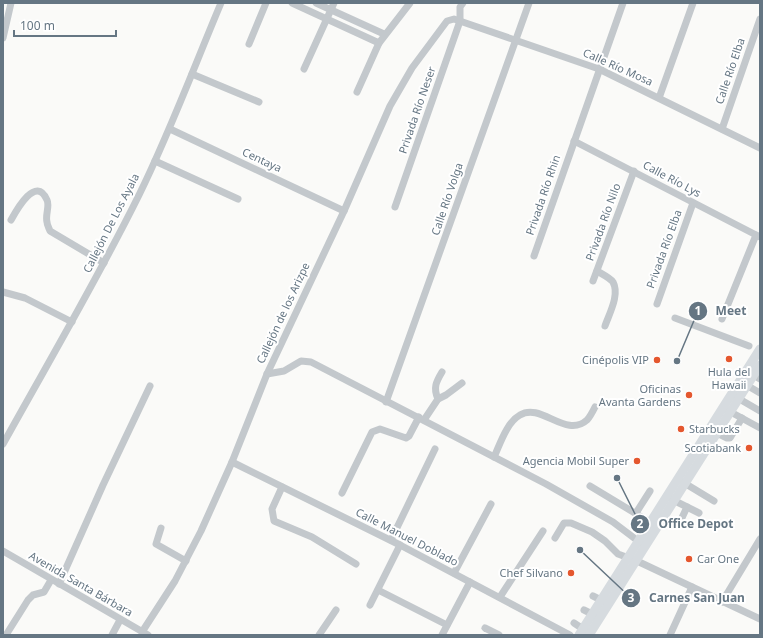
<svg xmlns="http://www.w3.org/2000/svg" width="763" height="638" viewBox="0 0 763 638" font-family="'Noto Sans',sans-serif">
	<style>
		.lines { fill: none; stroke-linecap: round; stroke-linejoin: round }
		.minor { stroke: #c3c8cc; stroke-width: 7 }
		.major { stroke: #d6dbdf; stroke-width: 9 }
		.poi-dot { fill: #e4572e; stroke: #fff; stroke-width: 1.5 }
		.labels { text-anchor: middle; stroke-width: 4; stroke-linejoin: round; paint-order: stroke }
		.street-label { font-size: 11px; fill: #657683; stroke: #fff }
		.poi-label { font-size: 11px; fill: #657683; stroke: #fff; text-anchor: end }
		.leader { fill: none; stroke: #657683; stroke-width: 1.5 }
		.callout-dot { fill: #657683; stroke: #fff; stroke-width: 1.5 }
		.mark-label { font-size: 12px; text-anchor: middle; font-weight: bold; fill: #fff }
		.callout-label { font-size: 12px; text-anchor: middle; font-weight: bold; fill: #657683; stroke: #fff; stroke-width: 4; stroke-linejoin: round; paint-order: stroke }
	</style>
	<rect width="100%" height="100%" fill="#fafaf8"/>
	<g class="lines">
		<g class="minor">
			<path d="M292,3L379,43"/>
			<path d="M316,3L384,34"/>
			<path d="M3,38L11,3"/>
			<path d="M249,44L266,3"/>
			<path d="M304,69L334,3"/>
			<path d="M192,74L259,102"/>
			<path d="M357,92L379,43L410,3"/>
			<path d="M659,98L693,3"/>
			<path d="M170,129L344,211"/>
			<path d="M722,129L760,19"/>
			<path d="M574,141L760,237"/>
			<path d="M155,161L238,199"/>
			<path d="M395,207L460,21V7L463,3"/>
			<path d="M11,220C16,211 36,174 47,200C50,206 45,215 47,222C47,225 49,228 50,231L104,263"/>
			<path d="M534,256L623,3"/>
			<path d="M597,271C602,274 610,278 613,282C620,295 609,314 605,326"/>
			<path d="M593,281L634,171"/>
			<path d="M3,292L25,298L72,322"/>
			<path d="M657,304L693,203"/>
			<path d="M675,318L749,346"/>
			<path d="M722,319L756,235"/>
			<path d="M750,373L760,379"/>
			<path d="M267,374L284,371L301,361L311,362L546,484L613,522L642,544"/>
			<path d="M743,383L760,393"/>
			<path d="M736,397L760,411"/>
			<path d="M438,399C433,388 436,382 442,372"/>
			<path d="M386,402L529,3"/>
			<path d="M727,410L760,428"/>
			<path d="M424,420L438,399L446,395L462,383"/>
			<path d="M717,433L727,438H730L742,418"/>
			<path d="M3,444C49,361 97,280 139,195C170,132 194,67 221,3"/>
			<path d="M494,457C500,444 507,422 520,415C541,402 566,439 587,420C590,417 593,411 595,407"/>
			<path d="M232,462L400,545L570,635"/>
			<path d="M681,481L714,501"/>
			<path d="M590,486L653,524"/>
			<path d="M282,487L272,509L274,521L312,537L356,564"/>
			<path d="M342,493L372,432L380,429L406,438L409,436L419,417"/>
			<path d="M687,507L699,513"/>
			<path d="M636,513L650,491"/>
			<path d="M659,515L675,523L680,522L687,507L671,499"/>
			<path d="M161,528L156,544L186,561"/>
			<path d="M555,538L564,523H571L592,532L605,541L618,554L637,561L760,619"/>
			<path d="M391,540L435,449"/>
			<path d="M3,551L148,635"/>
			<path d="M454,573L491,504"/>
			<path d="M59,584L103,485L150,386"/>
			<path d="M378,590L447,625"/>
			<path d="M593,596L605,602"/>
			<path d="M500,597L543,531"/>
			<path d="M722,602L760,539"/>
			<path d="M370,605L400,545"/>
			<path d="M584,610L596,616"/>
			<path d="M574,623L586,631"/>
			<path d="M485,628L499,635"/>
			<path d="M142,632L175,581L201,531L232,462L267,374L344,211L390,106L412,68L447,21L454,19L599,69L760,148"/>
			<path d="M6,635L28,600L33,595L44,592L51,580"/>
			<path d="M112,635L120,620"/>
			<path d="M319,635L336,610"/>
			<path d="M442,635L470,582"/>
			<path d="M670,635L692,587"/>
		</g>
		<g class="major">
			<path d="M579,635L760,349"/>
			<path d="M589,635L760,365"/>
		</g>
	</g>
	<g class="poi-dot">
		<circle cx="729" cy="359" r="4"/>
		<circle cx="657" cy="360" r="4"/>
		<circle cx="689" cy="395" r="4"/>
		<circle cx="681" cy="429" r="4"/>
		<circle cx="749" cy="448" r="4"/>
		<circle cx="637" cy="461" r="4"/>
		<circle cx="689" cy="559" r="4"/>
		<circle cx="571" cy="573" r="4"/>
	</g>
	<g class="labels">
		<g class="street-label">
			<text transform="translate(618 67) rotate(24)" y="4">Calle Río Mosa</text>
			<text transform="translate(730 71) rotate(-71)" y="4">Calle Río Elba</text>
			<text transform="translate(417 110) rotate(-71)" y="4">Privada Río Neser</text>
			<text transform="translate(262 160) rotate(25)" y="4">Centaya</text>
			<text transform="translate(672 179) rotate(28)" y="4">Calle Río Lys</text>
			<text transform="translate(543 195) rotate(-71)" y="4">Privada Río Rhin</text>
			<text transform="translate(447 199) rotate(-71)" y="4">Calle Río Volga</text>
			<text transform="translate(603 222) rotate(-70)" y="4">Privada Río Nilo</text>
			<text transform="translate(111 223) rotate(-63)" y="4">Callejón De Los Ayala</text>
			<text transform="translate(664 249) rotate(-70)" y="4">Privada Río Elba</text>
			<text transform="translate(283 313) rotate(-65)" y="4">Callejón de los Arizpe</text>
			<text transform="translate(407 537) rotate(27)" y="4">Calle Manuel Doblado</text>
			<text transform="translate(81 584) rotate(30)" y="4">Avenida Santa Bárbara</text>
		</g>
		<g class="poi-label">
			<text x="649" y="364">Cinépolis VIP</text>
			<text x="729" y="376" text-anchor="middle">Hula del<tspan x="729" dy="13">Hawaii</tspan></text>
			<text x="681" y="393">Oficinas<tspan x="681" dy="13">Avanta Gardens</tspan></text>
			<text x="689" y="433" text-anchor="start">Starbucks</text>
			<text x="741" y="452">Scotiabank</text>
			<text x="629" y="465">Agencia Mobil Super</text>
			<text x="697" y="563" text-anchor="start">Car One</text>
			<text x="563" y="577">Chef Silvano</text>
		</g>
	</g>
	<path class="leader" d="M677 361L698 311M617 478L640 524M580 550L631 598"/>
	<g class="callout-dot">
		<circle cx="677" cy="361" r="4"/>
		<circle cx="617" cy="478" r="4"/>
		<circle cx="580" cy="550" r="4"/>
		<circle cx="698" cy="311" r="10"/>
		<circle cx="640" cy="524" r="10"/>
		<circle cx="631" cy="598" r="10"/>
	</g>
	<g class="mark-label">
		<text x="698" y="315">1</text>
		<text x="640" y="528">2</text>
		<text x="631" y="602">3</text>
	</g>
	<g class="callout-label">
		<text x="731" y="315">Meet</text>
		<text x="696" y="528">Office Depot</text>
		<text x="697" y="602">Carnes San Juan</text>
	</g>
	<rect width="763" height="638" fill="none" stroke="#657683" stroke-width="8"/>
	<path d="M14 30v6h102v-6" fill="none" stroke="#657683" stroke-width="2"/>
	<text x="20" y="30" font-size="12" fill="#657683" stroke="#ffffff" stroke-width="3" paint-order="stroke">100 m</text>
</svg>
